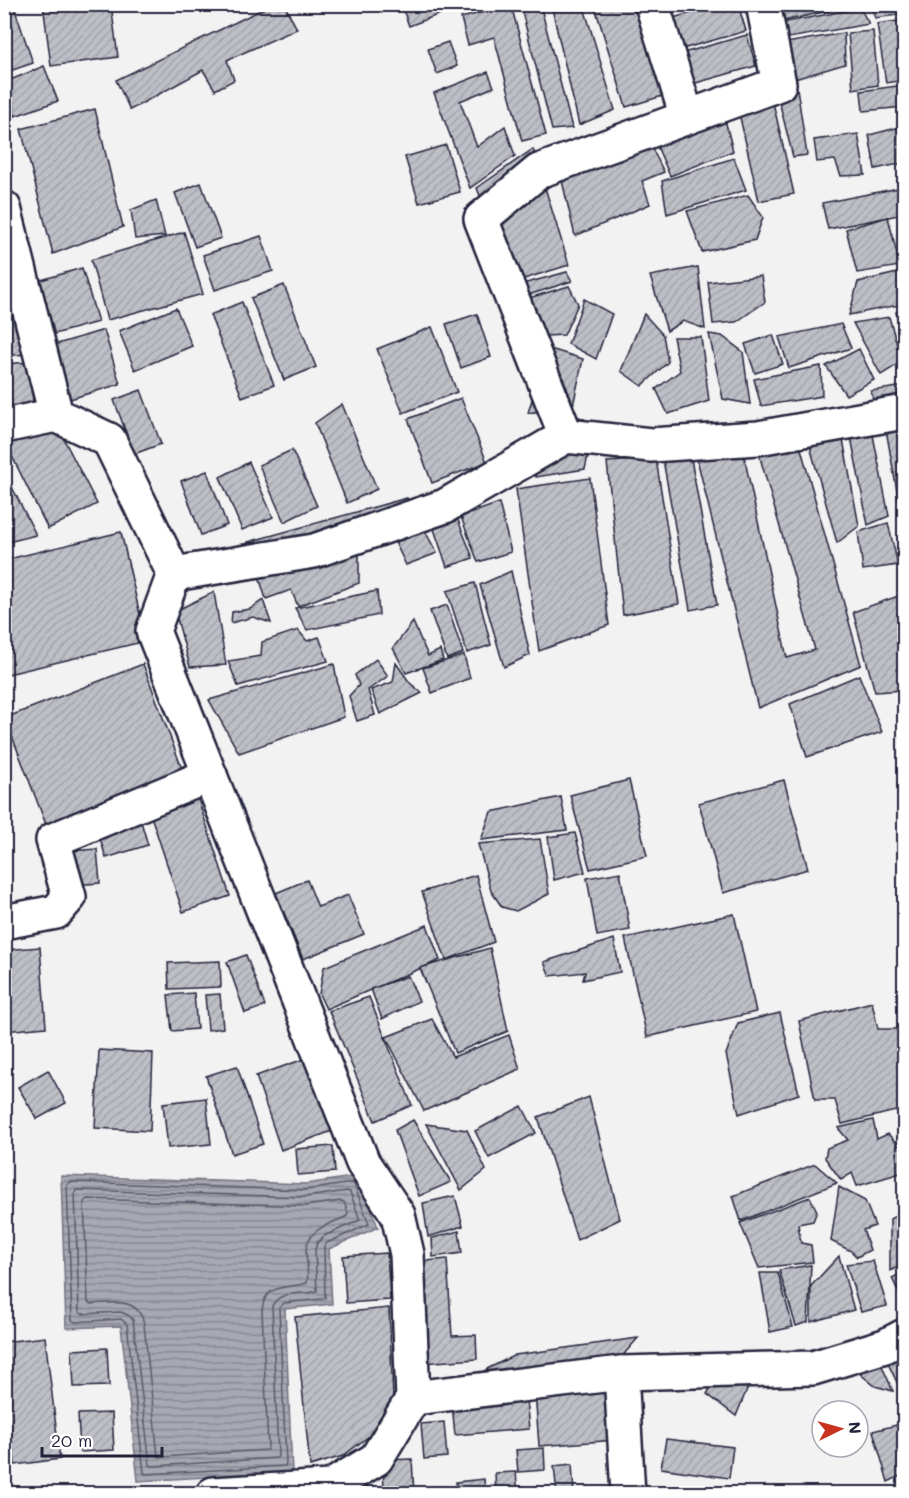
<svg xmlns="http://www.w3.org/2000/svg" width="909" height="1498" viewBox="0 0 909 1498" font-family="Mali,sans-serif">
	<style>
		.water { fill: url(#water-rules); stroke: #727282; stroke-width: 1.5 }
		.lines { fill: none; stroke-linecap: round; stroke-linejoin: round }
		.shore { stroke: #58586b; stroke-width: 1.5 }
		.building { fill: url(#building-hatch); stroke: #22223b; stroke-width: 1.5 }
		.street-casing { stroke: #22223b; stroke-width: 38 }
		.street { stroke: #fff; stroke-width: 33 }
	</style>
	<defs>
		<pattern id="water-rules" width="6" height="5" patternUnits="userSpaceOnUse" patternTransform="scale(1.5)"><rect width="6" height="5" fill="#a8a8b2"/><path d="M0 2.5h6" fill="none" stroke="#888892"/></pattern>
		<pattern id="building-hatch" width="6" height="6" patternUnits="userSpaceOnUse" patternTransform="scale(1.5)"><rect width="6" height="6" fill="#bebec6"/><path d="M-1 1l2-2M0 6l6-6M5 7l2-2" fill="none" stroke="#a3a3ab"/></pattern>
	</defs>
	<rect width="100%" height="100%" fill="#f2f2f3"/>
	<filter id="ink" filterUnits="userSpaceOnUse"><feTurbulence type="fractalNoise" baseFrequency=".0167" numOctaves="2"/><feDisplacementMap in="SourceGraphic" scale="12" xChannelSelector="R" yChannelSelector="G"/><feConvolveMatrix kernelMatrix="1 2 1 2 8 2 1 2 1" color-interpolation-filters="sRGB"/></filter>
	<g filter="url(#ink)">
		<path class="water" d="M61,1176L306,1184L358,1176L378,1227L329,1249L332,1304L285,1309L292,1472L138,1481L121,1326L66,1328Z"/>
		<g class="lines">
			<g class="shore">
				<path d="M70,1182L306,1190L352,1183L354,1184L369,1224L327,1243L324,1246L325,1298L322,1299L284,1303L279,1308L286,1463L285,1466L146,1474L144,1473L127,1324L121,1319L75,1322L72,1320L67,1185Z"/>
				<path d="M76,1190L306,1197L347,1191L350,1192L360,1220L324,1236L317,1243L315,1250L317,1291C302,1296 280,1289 272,1306L278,1456L277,1458L153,1466L150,1465L133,1320L128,1315L121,1312L82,1314L79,1312L75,1193Z"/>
				<path d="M87,1199L306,1206L341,1201L344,1202L348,1213L347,1216C332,1224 307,1228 306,1250C306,1261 309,1272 307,1283C287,1289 264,1282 262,1311L268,1447L267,1450L161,1457L158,1456L144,1324C138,1296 112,1303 91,1304L88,1302L84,1202Z"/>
			</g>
		</g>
		<g class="building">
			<path d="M4,4H13L33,63L4,73Z"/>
			<path d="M43,4H111L118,57L51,66Z"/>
			<path d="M273,4H284L297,29L227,60L234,80L215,90L203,70L130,110L116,80Z"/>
			<path d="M401,4H437L440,14L409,26Z"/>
			<path d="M520,4H540L572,128L552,130Z"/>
			<path d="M551,4H583L615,110L579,125Z"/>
			<path d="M594,4H641L669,94L626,107Z"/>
			<path d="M722,4H738L746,31L682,49L673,18Z"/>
			<path d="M771,4H858L775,23Z"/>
			<path d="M870,4H904V14L875,18Z"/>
			<path d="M511,5L546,135L522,141L494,37L468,45L461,18Z"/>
			<path d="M860,8L869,24L783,39L776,24Z"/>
			<path d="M904,20V80L886,83L877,24Z"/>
			<path d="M873,31L878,85L853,89L848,33Z"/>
			<path d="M844,33L845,64L788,81L780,44Z"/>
			<path d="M747,35L756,66L692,84L683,53Z"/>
			<path d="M448,42L457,66L437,74L428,49Z"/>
			<path d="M44,66L58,101L15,116L8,81Z"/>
			<path d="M488,72L494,87L460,101L477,147L505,126L515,156L470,188L434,93Z"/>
			<path d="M767,76L794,194L759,201L734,91Z"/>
			<path d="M904,85V107L863,111L861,91Z"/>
			<path d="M797,88L807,155L793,157L777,93Z"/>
			<path d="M719,96L733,151L670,176L646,121Z"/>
			<path d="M95,109L123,227L53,254L21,129Z"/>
			<path d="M638,121L664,172L642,181L650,204L575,236L556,155Z"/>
			<path d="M904,126V163L875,169L869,135Z"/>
			<path d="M858,134L865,175L841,176L835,160L817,162L814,140Z"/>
			<path d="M446,145L460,192L419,203L405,157Z"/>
			<path d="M533,149L569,265L514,282L477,188Z"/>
			<path d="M734,158L746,190L667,214L662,181Z"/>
			<path d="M201,183L221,238L195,247L175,193Z"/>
			<path d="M904,187V214L828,229L822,203Z"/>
			<path d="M748,195L763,217L755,240L702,252L687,211Z"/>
			<path d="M156,200L165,236L135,239L131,210Z"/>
			<path d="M888,217L900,266L857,273L846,229Z"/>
			<path d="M184,232L203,294L107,320L91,260Z"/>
			<path d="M261,236L273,271L215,290L203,255Z"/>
			<path d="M698,267L705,329L683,321L667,331L650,276Z"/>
			<path d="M82,268L98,322L47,336L31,283Z"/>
			<path d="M567,272L572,281L522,297L519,285Z"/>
			<path d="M902,272L904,280V304L849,315L858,282Z"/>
			<path d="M761,276L765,302L736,322L713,324L708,282Z"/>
			<path d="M284,285L316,367L284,380L251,298Z"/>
			<path d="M569,286L578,304L564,335L546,336L529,298Z"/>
			<path d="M20,299L26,354L4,356V300Z"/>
			<path d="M584,299L612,314L596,359L568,344Z"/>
			<path d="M242,302L274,385L242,397L210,315Z"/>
			<path d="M176,308L192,346L135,370L119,331Z"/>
			<path d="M904,310V342L896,312Z"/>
			<path d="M477,314L491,357L461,368L446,324Z"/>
			<path d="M644,314L663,335L668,362L642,386L621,371Z"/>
			<path d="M889,317L902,362L881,375L853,323Z"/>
			<path d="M841,324L851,348L789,368L779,337Z"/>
			<path d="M432,327L457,392L403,413L377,349Z"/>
			<path d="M104,330L120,384L70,399L54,345Z"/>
			<path d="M709,334L722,336L743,352L750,404L723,399Z"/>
			<path d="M773,335L783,364L755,373L745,344Z"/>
			<path d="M673,337H701L709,401L668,414L656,389L680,371Z"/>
			<path d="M547,348L583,359L573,406L528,413Z"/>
			<path d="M859,349L874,380L846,395L826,366Z"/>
			<path d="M29,362L34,412L4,415V364Z"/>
			<path d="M821,366L822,396L761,406L754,379Z"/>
			<path d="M904,386V417L879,422L871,391Z"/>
			<path d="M141,390L161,444L134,454L114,400Z"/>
			<path d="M461,398L487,462L432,483L408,419Z"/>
			<path d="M342,404L377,489L347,503L315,423Z"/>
			<path d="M568,412L595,424L585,469L536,477L522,457Z"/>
			<path d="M54,420L97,504L48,529L6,444Z"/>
			<path d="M904,423V531L885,424Z"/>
			<path d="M871,425L889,516L868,525L850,432Z"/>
			<path d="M842,434L859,526L837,543L808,439Z"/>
			<path d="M798,438L861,665L758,708L696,455L743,451L787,658L815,650L757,447Z"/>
			<path d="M292,450L317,506L284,522L259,465Z"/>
			<path d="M656,459L679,604L623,615L607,462Z"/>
			<path d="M691,459L717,605L690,610L663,460Z"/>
			<path d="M249,462L273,517L242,530L220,477Z"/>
			<path d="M4,471L36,535L4,543Z"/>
			<path d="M207,471L227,525L201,535L181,481Z"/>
			<path d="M590,478L609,625L539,651L516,489Z"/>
			<path d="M407,498L437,553L406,565L393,538L359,548V583L298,606L291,590L266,599L248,542Z"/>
			<path d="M499,503L511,552L478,562L461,517Z"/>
			<path d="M454,510L473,558L447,567L433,526Z"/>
			<path d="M888,523L898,565L863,570L858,532Z"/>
			<path d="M121,532L146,641L4,675V560Z"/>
			<path d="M511,571L530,655L504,667L480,585Z"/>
			<path d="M475,583L491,645L467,653L447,591Z"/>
			<path d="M377,591L379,615L307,630L295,608Z"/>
			<path d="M214,592L226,665L190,667L175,611Z"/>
			<path d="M904,594V690L875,692L853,612Z"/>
			<path d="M263,600L271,623L253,617L231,623L232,612L250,609Z"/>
			<path d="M447,605L463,653L447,659L430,611Z"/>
			<path d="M413,622L428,656L440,650L443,660L406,673L393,648Z"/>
			<path d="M298,630L307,641L319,637L328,661L238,686L228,661L261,656L262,642Z"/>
			<path d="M464,655L470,678L432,693L423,668Z"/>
			<path d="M376,659L388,676L368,690L375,715L357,721L349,696L359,685L355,675Z"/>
			<path d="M396,663L410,683L422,693L380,714L371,690L393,682Z"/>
			<path d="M143,664L184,774L47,827L5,718Z"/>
			<path d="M334,664L344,717L239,753L209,700Z"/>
			<path d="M859,675L882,732L807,757L790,704Z"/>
			<path d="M629,780L647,856L590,869L570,795Z"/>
			<path d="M784,780L808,869L723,893L699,803Z"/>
			<path d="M197,796L230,896L183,912L150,813Z"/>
			<path d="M561,797L567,830L481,840L491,812Z"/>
			<path d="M139,815L148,845L106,858L97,828Z"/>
			<path d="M575,833L585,872L554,880L548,837Z"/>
			<path d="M540,839L549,894L516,911L502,907L491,891L478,844Z"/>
			<path d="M97,849L100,883L73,885L70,851Z"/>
			<path d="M620,872L630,930L597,936L587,878Z"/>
			<path d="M476,875L494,942L446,960L422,892Z"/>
			<path d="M307,880L318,907L348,895L364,934L303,959L276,893Z"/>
			<path d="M734,914L756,1012L647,1037L625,938Z"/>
			<path d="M427,925L440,960L326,1009L319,994L324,967Z"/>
			<path d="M614,939L620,972L583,980L585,972L550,976L544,962Z"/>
			<path d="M40,947L46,1027L4,1031V950Z"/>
			<path d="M490,948L508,1031L455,1053L420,968Z"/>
			<path d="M246,955L265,1006L245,1013L227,962Z"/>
			<path d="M220,961L221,987L169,989L168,963Z"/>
			<path d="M408,976L419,1001L382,1019L371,989Z"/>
			<path d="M194,993L197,1029L172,1031L168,995Z"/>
			<path d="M220,994L223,1028L208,1030L205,995Z"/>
			<path d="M369,997L412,1105L375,1121L329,1011Z"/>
			<path d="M872,1002L878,1029H904V1109L842,1124L835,1100H815L799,1021Z"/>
			<path d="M780,1013L799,1094L739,1114L726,1054L738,1023Z"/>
			<path d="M432,1019L453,1057L509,1035L520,1069L424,1111L386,1037Z"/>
			<path d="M99,1050L153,1053L150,1131L95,1128Z"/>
			<path d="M307,1058L332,1131L281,1150L256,1076Z"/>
			<path d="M237,1066L263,1144L232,1154L206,1076Z"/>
			<path d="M48,1070L66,1103L37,1119L18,1087Z"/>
			<path d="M589,1097L620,1219L577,1240L538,1117Z"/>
			<path d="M206,1098L211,1144L168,1148L163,1103Z"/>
			<path d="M522,1106L536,1133L489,1158L475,1131Z"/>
			<path d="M413,1120L451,1182L419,1196L395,1130Z"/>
			<path d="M873,1120L877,1139L888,1134L902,1149L904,1147V1172L857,1186L852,1173L841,1180L825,1158L827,1148L848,1140L838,1128Z"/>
			<path d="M426,1124L467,1130L486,1170L461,1190Z"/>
			<path d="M333,1146L335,1172L298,1175L296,1149Z"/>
			<path d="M815,1164L837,1183L741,1221L733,1196Z"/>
			<path d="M839,1187L865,1201L875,1226L863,1230L870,1250L857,1257L851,1251L831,1241Z"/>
			<path d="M455,1196L463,1226L428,1237L423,1203Z"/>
			<path d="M810,1197L817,1211L813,1221L798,1224L801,1243L811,1245L813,1262L759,1268L740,1223Z"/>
			<path d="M904,1211V1264L890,1271V1219Z"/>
			<path d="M459,1231L462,1253L433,1257L432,1238Z"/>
			<path d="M387,1253L390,1300L346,1303L343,1256Z"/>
			<path d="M839,1256L854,1310L811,1322V1286Z"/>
			<path d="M447,1259L452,1336L476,1335L477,1359L421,1363L415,1262Z"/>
			<path d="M873,1261L887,1306L861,1312L846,1264Z"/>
			<path d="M811,1265L808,1322L796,1326L779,1270Z"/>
			<path d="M904,1272V1304L892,1278Z"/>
			<path d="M760,1273H778L793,1327L770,1332Z"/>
			<path d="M389,1308L393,1397L373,1433L343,1456L310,1466L295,1317Z"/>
			<path d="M45,1337L60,1459L15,1465L4,1384V1342Z"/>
			<path d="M638,1338L611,1369L460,1386L489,1368L515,1355Z"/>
			<path d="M904,1345V1397L884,1355Z"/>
			<path d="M107,1348L109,1386L74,1387L72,1350Z"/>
			<path d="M733,1352L759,1360L736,1416L707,1394Z"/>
			<path d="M878,1357L893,1391L875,1386L854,1369Z"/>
			<path d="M612,1386L616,1440L539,1446L535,1391Z"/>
			<path d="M526,1399L529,1429L455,1435L452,1404Z"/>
			<path d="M112,1413L114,1450L80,1452L78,1414Z"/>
			<path d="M444,1422L447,1457L424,1459L421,1424Z"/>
			<path d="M904,1423V1474L888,1482L873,1431Z"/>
			<path d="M666,1439L733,1447L729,1478L661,1468Z"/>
			<path d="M544,1448L545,1470L518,1472L516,1450Z"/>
			<path d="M412,1459L414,1494H384L383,1460Z"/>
			<path d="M572,1464L574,1494H557L554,1466Z"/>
			<path d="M516,1472L518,1494H496L495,1473Z"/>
			<path d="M484,1479L485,1494H457L456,1482Z"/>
		</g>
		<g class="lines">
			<g class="street-casing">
				<g id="street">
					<path d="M652,4L687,117"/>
					<path d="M4,208L56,415L109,440L174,574L153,631L363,1163L398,1215L407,1254L413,1398L376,1459L330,1487L213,1494"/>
					<path d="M4,426L56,415"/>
					<path d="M566,436L481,219L539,171L779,84L763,4"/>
					<path d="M174,574L314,551L445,506L566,436L651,445L758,438L904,412"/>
					<path d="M4,922L56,912L69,897L53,840L210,775"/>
					<path d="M621,1373L813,1368L885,1346L904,1336"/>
					<path d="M413,1398L621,1373L628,1494"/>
				</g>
			</g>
			<use href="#street" class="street"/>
		</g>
	</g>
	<rect width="909" height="1498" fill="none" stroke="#fff" stroke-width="24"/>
	<rect x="12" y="12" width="885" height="1474" fill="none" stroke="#22223b" stroke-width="2" filter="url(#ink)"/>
	<g transform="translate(840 1429) rotate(85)"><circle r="28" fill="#ffffff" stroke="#a7a7b1" stroke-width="1.5"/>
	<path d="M0-4.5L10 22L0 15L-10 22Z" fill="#c8321e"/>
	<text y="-9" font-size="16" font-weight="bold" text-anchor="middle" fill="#22223b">N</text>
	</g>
	<path d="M42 1447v9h120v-9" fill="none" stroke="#22223b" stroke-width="3"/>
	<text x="51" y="1447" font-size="18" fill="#22223b" stroke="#ffffff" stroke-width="4.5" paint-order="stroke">20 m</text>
</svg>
